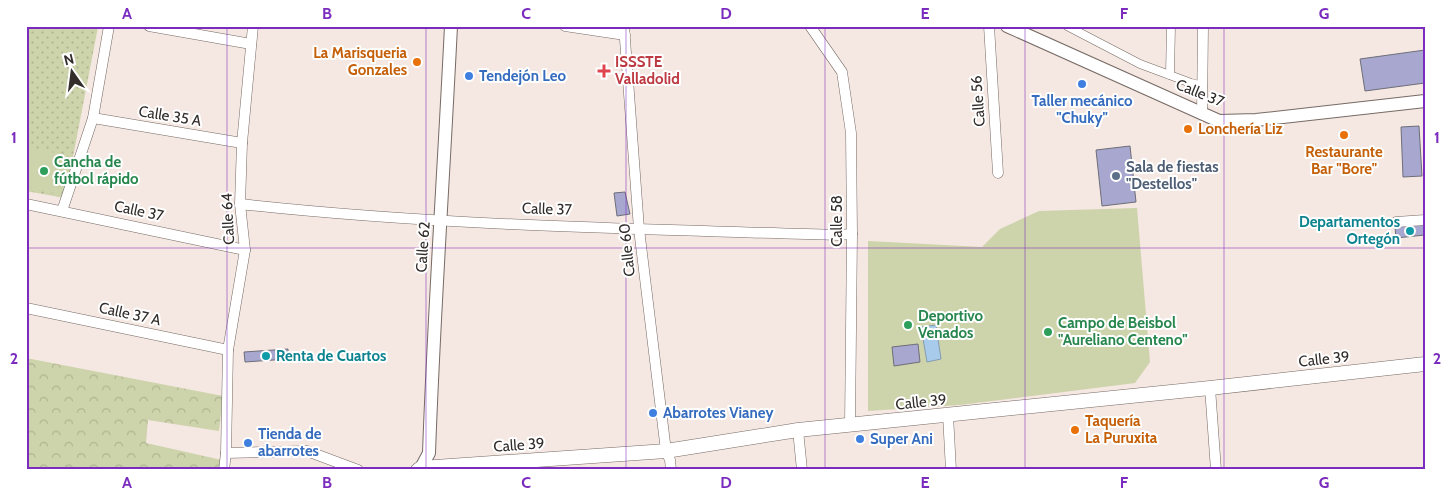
<svg xmlns="http://www.w3.org/2000/svg" width="1451" height="496" viewBox="0 0 1451 496" font-family="Cabin,sans-serif">
	<style>
		.forest { fill: url(#forest-crowns) }
		.park { fill: url(#park-dots) }
		.pitch { fill: #cdd3aa }
		.water { fill: #a8cbeb; stroke: #859bb1 }
		.building { fill: #a7a7cf; stroke: #6e6e79 }
		.lines { fill: none; stroke-linecap: round; stroke-linejoin: round }
		.pedestrian-casing { stroke: #766a65; stroke-width: 9 }
		.minor-casing { stroke: #766a65; stroke-width: 11 }
		.tertiary-casing { stroke: #766a65; stroke-width: 14 }
		.secondary-casing { stroke: #766a65; stroke-width: 15 }
		.pedestrian { stroke: #fff; stroke-width: 8 }
		.minor { stroke: #fff; stroke-width: 10 }
		.tertiary { stroke: #fff; stroke-width: 12 }
		.secondary { stroke: #fff; stroke-width: 14 }
		.grid { fill: none; stroke: #7b2cbf; stroke-width: 1; stroke-opacity: 0.55 }
		.food-dot { fill: #e8710a; stroke: #fff; stroke-width: 2 }
		.health-dot { fill: #e0444e; stroke: #fff; stroke-width: 2 }
		.shop-dot { fill: #3f7fe0; stroke: #fff; stroke-width: 2 }
		.leisure-dot { fill: #2e9e5b; stroke: #fff; stroke-width: 2 }
		.service-dot { fill: #5c6f8a; stroke: #fff; stroke-width: 2 }
		.culture-dot { fill: #0f9aa8; stroke: #fff; stroke-width: 2 }
		.labels { text-anchor: middle; stroke-width: 4; stroke-linejoin: round; paint-order: stroke }
		.food-label { font-size: 15px; font-weight: bold; fill: #c56008; stroke: #fff; text-anchor: start }
		.health-label { font-size: 15px; font-weight: bold; fill: #be3a42; stroke: #fff; text-anchor: start }
		.shop-label { font-size: 15px; font-weight: bold; fill: #366cbe; stroke: #fff; text-anchor: start }
		.street-label { font-size: 15px; fill: #322c2a; stroke: #fff }
		.leisure-label { font-size: 15px; font-weight: bold; fill: #27864d; stroke: #fff; text-anchor: start }
		.service-label { font-size: 15px; font-weight: bold; fill: #4e5e75; stroke: #fff; text-anchor: start }
		.culture-label { font-size: 15px; font-weight: bold; fill: #0d838f; stroke: #fff; text-anchor: end }
		.neatline { fill: none; stroke: #7b2cbf; stroke-width: 2 }
		.grid-label { font-size: 16px; text-anchor: middle; font-weight: bold; fill: #7b2cbf }
	</style>
	<defs>
		<pattern id="forest-crowns" width="20" height="18" patternUnits="userSpaceOnUse" patternTransform="scale(1.25)"><rect width="20" height="18" fill="#cdd3aa"/><path d="M2 6a3 3 0 1 1 6 0M12 15a3 3 0 1 1 6 0" fill="none" stroke="#b0b592"/></pattern>
		<pattern id="park-dots" width="8" height="8" patternUnits="userSpaceOnUse" patternTransform="scale(1.25)"><rect width="8" height="8" fill="#cdd3aa"/><path d="M2 2h.1M6 6h.1" fill="none" stroke="#b0b592" stroke-width="1.8" stroke-linecap="round"/></pattern>
	</defs>
	<rect width="100%" height="100%" fill="#f5e7e1"/>
	<path class="forest" d="M26,358L223,396L219,431L148,420L146,443L226,461L225,470H26Z"/>
	<path class="park" d="M26,26H92L98,27L65,198L26,191Z"/>
	<g class="pitch">
		<path d="M26,147L66,155L57,194L26,187Z"/>
		<path d="M1137,208L1150,362L1135,383L960,405L868,411V241L982,247L1000,229L1039,211Z"/>
	</g>
	<path class="water" d="M936,325L941,359L927,362L921,327Z"/>
	<g class="building">
		<path d="M1425,50V83L1365,91L1360,59Z"/>
		<path d="M1419,126L1422,176L1403,177L1401,127Z"/>
		<path d="M1130,146L1136,202L1102,206L1096,150Z"/>
		<path d="M625,192L630,214L617,216L614,193Z"/>
		<path d="M1425,224V235L1396,238L1395,227Z"/>
		<path d="M918,344L920,362L894,366L892,347Z"/>
		<path d="M288,349V359L245,362L244,352Z"/>
	</g>
	<g class="lines">
		<g class="pedestrian-casing">
			<g id="pedestrian">
				<path d="M1067,26L1140,64L1191,83L1203,86"/>
				<path d="M1170,75L1171,26"/>
			</g>
		</g>
		<g class="minor-casing">
			<g id="minor">
				<path d="M149,26L251,44"/>
				<path d="M565,26L625,35"/>
				<path d="M624,26L639,229L666,451L670,460L671,470"/>
				<path d="M810,26L842,72L851,133L852,234L850,426"/>
				<path d="M989,26L998,173"/>
				<path d="M1202,114L1203,26"/>
				<path d="M93,118L242,143"/>
				<path d="M26,204L245,250"/>
				<path d="M240,204C439,226 639,229 838,235L852,234"/>
				<path d="M62,211L93,118L109,26"/>
				<path d="M1396,222L1425,220"/>
				<path d="M26,308L228,350"/>
				<path d="M1210,388L1216,470"/>
				<path d="M948,415L951,470"/>
				<path d="M798,430L802,470"/>
				<path d="M226,453L307,451L358,470"/>
				<path d="M224,470L226,453L228,350L245,250L240,204L242,143L253,26"/>
			</g>
		</g>
		<g class="tertiary-casing">
			<g id="tertiary">
				<path d="M1007,26L1219,121L1256,120L1425,101"/>
				<path d="M421,468L429,453C434,311 444,169 451,26"/>
			</g>
		</g>
		<g class="secondary-casing">
			<path id="secondary" d="M418,470L421,468L666,451L798,430L1210,388L1425,364"/>
		</g>
		<use href="#pedestrian" class="pedestrian"/>
		<use href="#minor" class="minor"/>
		<use href="#tertiary" class="tertiary"/>
		<use href="#secondary" class="secondary"/>
	</g>
	<path class="grid" d="M227,26V470M426,26V470M626,26V470M825,26V470M1025,26V470M1224,26V470M26,248H1425"/>
	<g class="food-dot">
		<circle cx="417" cy="62" r="5"/>
		<circle cx="1188" cy="129" r="5"/>
		<circle cx="1344" cy="135" r="5"/>
		<circle cx="1075" cy="430" r="5"/>
	</g>
	<path class="health-dot" d="M601.5 63.5h5v5h5v5h-5v5h-5v-5h-5v-5h5z"/>
	<g class="shop-dot">
		<circle cx="469" cy="76" r="5"/>
		<circle cx="1082" cy="84" r="5"/>
		<circle cx="653" cy="413" r="5"/>
		<circle cx="860" cy="439" r="5"/>
		<circle cx="248" cy="443" r="5"/>
	</g>
	<g class="leisure-dot">
		<circle cx="44" cy="171" r="5"/>
		<circle cx="908" cy="325" r="5"/>
		<circle cx="1048" cy="332" r="5"/>
	</g>
	<circle class="service-dot" cx="1116" cy="176" r="5"/>
	<g class="culture-dot">
		<circle cx="1410" cy="231" r="5"/>
		<circle cx="266" cy="356" r="5"/>
	</g>
	<g class="labels">
		<g class="food-label">
			<text x="407" y="58" text-anchor="end">La Marisqueria<tspan x="407" dy="17">Gonzales</tspan></text>
			<text x="1198" y="134">Lonchería Liz</text>
			<text x="1344" y="157" text-anchor="middle">Restaurante<tspan x="1344" dy="17">Bar "Bore"</tspan></text>
			<text x="1085" y="426">Taquería<tspan x="1085" dy="17">La Puruxita</tspan></text>
		</g>
		<g class="health-label">
			<text x="615" y="67">ISSSTE<tspan x="615" dy="17">Valladolid</tspan></text>
		</g>
		<g class="shop-label">
			<text x="479" y="81">Tendejón Leo</text>
			<text x="1082" y="106" text-anchor="middle">Taller mecánico<tspan x="1082" dy="17">"Chuky"</tspan></text>
			<text x="663" y="418">Abarrotes Vianey</text>
			<text x="258" y="439">Tienda de<tspan x="258" dy="17">abarrotes</tspan></text>
			<text x="870" y="444">Super Ani</text>
		</g>
		<g class="street-label">
			<text transform="translate(1200 93) rotate(22)" y="5">Calle 37</text>
			<text transform="translate(978 101) rotate(-94)" y="5">Calle 56</text>
			<text transform="translate(170 116) rotate(9)" y="5">Calle 35 A</text>
			<text transform="translate(547 209) rotate(2)" y="5">Calle 37</text>
			<text transform="translate(139 211) rotate(12)" y="5">Calle 37</text>
			<text transform="translate(228 219) rotate(-93)" y="5">Calle 64</text>
			<text transform="translate(837 221) rotate(-90)" y="5">Calle 58</text>
			<text transform="translate(423 247) rotate(-86)" y="5">Calle 62</text>
			<text transform="translate(627 250) rotate(-96)" y="5">Calle 60</text>
			<text transform="translate(130 314) rotate(12)" y="5">Calle 37 A</text>
			<text transform="translate(1324 359) rotate(-6)" y="5">Calle 39</text>
			<text transform="translate(921 402) rotate(-6)" y="5">Calle 39</text>
			<text transform="translate(519 445) rotate(-4)" y="5">Calle 39</text>
		</g>
		<g class="leisure-label">
			<text x="54" y="167">Cancha de<tspan x="54" dy="17">fútbol rápido</tspan></text>
			<text x="918" y="321">Deportivo<tspan x="918" dy="17">Venados</tspan></text>
			<text x="1058" y="328">Campo de Beisbol<tspan x="1058" dy="17">"Aureliano Centeno"</tspan></text>
		</g>
		<g class="service-label">
			<text x="1126" y="172">Sala de fiestas<tspan x="1126" dy="17">"Destellos"</tspan></text>
		</g>
		<g class="culture-label">
			<text x="1400" y="227">Departamentos<tspan x="1400" dy="17">Ortegón</tspan></text>
			<text x="276" y="361" text-anchor="start">Renta de Cuartos</text>
		</g>
	</g>
	<rect width="1451" height="496" fill="none" stroke="#ffffff" stroke-width="55"/>
	<g transform="translate(72 72) rotate(346)" stroke="#ffffff" stroke-width="4" paint-order="stroke">
	<path d="M0-4L9 19L0 12L-9 19Z" fill="#322c2a"/>
	<text y="-8" font-size="14" font-weight="bold" text-anchor="middle" fill="#322c2a">N</text>
	</g>
	<rect x="28" y="28" width="1396" height="440" class="neatline"/>
	<g class="grid-label">
		<text x="127" y="19">A</text>
		<text x="327" y="19">B</text>
		<text x="526" y="19">C</text>
		<text x="726" y="19">D</text>
		<text x="925" y="19">E</text>
		<text x="1124" y="19">F</text>
		<text x="1324" y="19">G</text>
		<text x="14" y="143">1</text>
		<text x="1437" y="143">1</text>
		<text x="14" y="364">2</text>
		<text x="1437" y="364">2</text>
		<text x="127" y="488">A</text>
		<text x="327" y="488">B</text>
		<text x="526" y="488">C</text>
		<text x="726" y="488">D</text>
		<text x="925" y="488">E</text>
		<text x="1124" y="488">F</text>
		<text x="1324" y="488">G</text>
	</g>
</svg>
